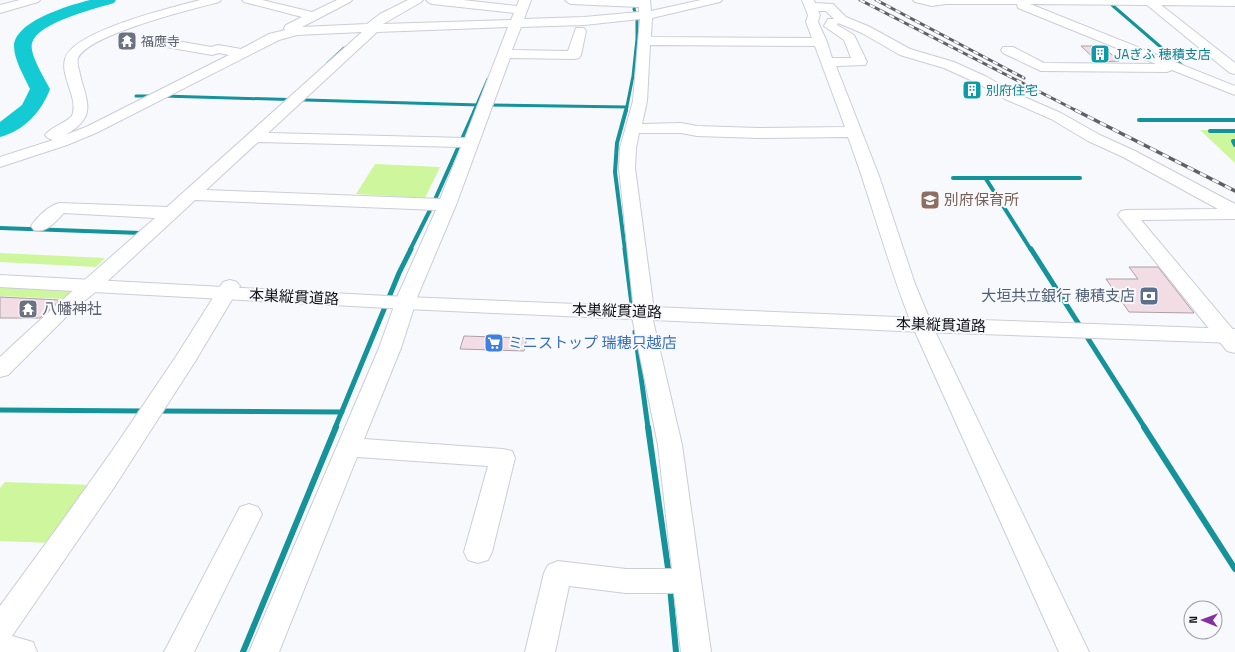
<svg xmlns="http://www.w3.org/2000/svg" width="1235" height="652" viewBox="0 0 1235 652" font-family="'Space Grotesk','Noto Sans JP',sans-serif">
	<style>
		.green { fill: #cef69d }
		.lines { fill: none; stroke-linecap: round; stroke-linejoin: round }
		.stream-far3 { stroke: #14939a; stroke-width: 3 }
		.stream-far2 { stroke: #14939a; stroke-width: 4 }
		.stream-far1 { stroke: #14939a; stroke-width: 5 }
		.stream { stroke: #14939a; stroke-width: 6 }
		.river { fill: #15cbd3; fill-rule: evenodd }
		.building { fill: #f3dde5; stroke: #aca0a4 }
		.minor-casing { stroke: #cbcdd7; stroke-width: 2 }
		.major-casing { stroke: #cbcdd7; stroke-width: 2 }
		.minor { fill: #fff; fill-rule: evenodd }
		.major { fill: #fff; fill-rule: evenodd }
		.rail-far1-casing { stroke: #5f6064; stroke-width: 3 }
		.rail-casing { stroke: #5f6064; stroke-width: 3.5 }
		.rail-far1 { stroke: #f8f9fd; stroke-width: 2; stroke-dasharray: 5.5; stroke-linecap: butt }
		.rail { stroke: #f8f9fd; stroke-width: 2.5; stroke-dasharray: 7; stroke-linecap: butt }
		.labels { text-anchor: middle; stroke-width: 4; stroke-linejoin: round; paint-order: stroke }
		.far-worship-label { font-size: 13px; fill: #5b616d; stroke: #f8f9fd; text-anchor: start }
		.far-culture-label { font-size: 13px; fill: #0d838f; stroke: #f8f9fd; text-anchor: start }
		.education-label { font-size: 15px; fill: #785e54; stroke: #f8f9fd; text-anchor: start }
		.service-label { font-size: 15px; fill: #4e5e75; stroke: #f8f9fd; text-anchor: end }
		.street-label { font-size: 15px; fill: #111115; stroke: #f8f9fd }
		.worship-label { font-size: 15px; fill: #5b616d; stroke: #f8f9fd; text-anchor: start }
		.shop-label { font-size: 15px; fill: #366cbe; stroke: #f8f9fd; text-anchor: start }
	</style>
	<rect width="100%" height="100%" fill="#f8f9fd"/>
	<g class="green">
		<path d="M1200,130H1235V163Z"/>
		<path d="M375,164L440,167L425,198L356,194Z"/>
		<path d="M0,253L105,258L96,267L0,262Z"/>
		<path d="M0,285L76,290L66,299L0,296Z"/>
		<path d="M5,482L93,485L51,543L0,541V488Z"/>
	</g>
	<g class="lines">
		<g class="stream-far3">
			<path d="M1112,5L1185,68"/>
			<path d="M328,63L344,48"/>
			<path d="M136,96H153"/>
			<path d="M163,96L479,105"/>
			<path d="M487,105L627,107"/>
			<path d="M474,111L488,79"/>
			<path d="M626,111L633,76L637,39V18L634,9L637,0"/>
		</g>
		<g class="stream-far2">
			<path d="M1139,120H1235"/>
			<path d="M1210,131H1235"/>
			<path d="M1235,141H1233L1235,145"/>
			<path d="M953,178H1080"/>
			<path d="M986,179L1031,250"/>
			<path d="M0,228L141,233"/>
			<path d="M410,250L433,204L475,110"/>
			<path d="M625,250L615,172L617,143L626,110"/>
		</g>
		<g class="stream-far1">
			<path d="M625,249L633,312"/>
			<path d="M1031,249L1145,428"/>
			<path d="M635,332L648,428"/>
			<path d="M0,410L145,411"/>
			<path d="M157,411L342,412"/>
			<path d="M335,428L399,273L411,249"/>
		</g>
		<g class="stream">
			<path d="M648,427L669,575"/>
			<path d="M1144,427L1235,569"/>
			<path d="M670,587L676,652"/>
			<path d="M243,652L336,427"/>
		</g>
		<path class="river" d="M90,0H116L114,3C95,9 38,22 32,43C29,54 45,79 50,89C42,111 24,131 0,137V122L22,105L30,89C24,76 14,60 14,46C15,21 70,5 90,0Z"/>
	</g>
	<g class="building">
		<path d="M1081,46H1102L1119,61L1098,62Z"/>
		<path d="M1129,267H1158L1194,313L1129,312L1106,279H1138Z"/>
		<path d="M0,297L60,300L40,318H0Z"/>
		<path d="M464,336L527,338L524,351L460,349Z"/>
	</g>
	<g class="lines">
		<g class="minor-casing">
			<g id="minor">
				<path d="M20,0H40L38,2L0,13V5Z"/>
				<path d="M200,0H221L219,2C193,9 89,34 78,58C77,62 78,67 79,70C85,100 100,116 65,135L86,127L229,55L219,53L212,55L155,45L150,44L149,41L150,38L155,37L211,47L218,45L241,49L269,34L285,30L284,28L286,25L302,17L244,2L242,0H262L312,12L337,0H352L350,2L302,27L367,24L380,14L408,0H423L421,2L383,24L511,20L514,13L432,4L428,2L426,0H463L517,6L519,0H531L524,19L584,17L639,12V7L571,4L567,2L565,0H650L651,11L701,0H722L720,2L652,18L651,37L812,38L806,22L808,15L802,0H814L815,3L833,4L846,17L870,27L910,49L954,62L987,77L1015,93L1061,113L1100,135L1135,151L1235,204V219L1141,220L1235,332V353L1227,351L1118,215L1121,211L1127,210L1218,209L1123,157L1088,141L1051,119L1005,99L977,83L944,68L900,55L862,33L838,23L837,25L854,35L867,62L865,65L836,66L879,176L915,284L932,325L1089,652H1059L912,325C887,263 871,199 848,137L758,138L697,136L681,133H639L636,148L635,168L653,303L651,312L682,445L711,652H681L674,593H626L569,586L555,652H525L544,573L548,565L558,561L626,569H672L658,445L631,312L633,303L619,168L620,148L633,101L640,19L584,25L521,27L512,50L568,51L576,28H584L586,31L581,55L579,58L574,59L510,58L456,205L418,295L401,348L364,439L503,449L512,451L515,458L492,552L488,560L478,563L468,560L464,552L488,466L357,457L279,652H249L379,348L398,295L436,210L195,200L99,289L71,312L8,375L0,377V357C51,309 103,264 155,218L64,213C55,222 47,233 34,230L31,226C37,217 49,205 60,203L167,207L362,32L297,35L279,40L96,133L67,145L0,167V157L53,140L48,138L45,135C51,127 64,124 72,116C79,97 60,78 65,59C72,31 174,7 200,0ZM818,11H826L834,19H828L824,26L844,40L851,58H832L827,42L818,22L820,15ZM508,27L465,138L268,133L377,32ZM650,45L815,46L845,127L758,128L697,126L681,123L642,124L647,101ZM258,142L461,147L440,199L206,190Z"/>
				<path d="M913,0H1235V6L1161,5L1235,63V74L1230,73L1147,5L1030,4L1235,86V95L1172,70L1167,72L1041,71L1003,53L1001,50L1003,47H1013L1044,63L1156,64L1018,8L1017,4H946L932,6L915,2Z"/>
				<path d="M230,280L237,282L240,286L196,360L113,489L12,636L33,642L37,652H0V606L60,524L112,451L177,355L223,282Z"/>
				<path d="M249,504L258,507L262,514L194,652H164L240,507Z"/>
			</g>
		</g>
		<g class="major-casing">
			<path id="major" d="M0,275L406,297L922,318L1235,329V343L922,332L406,309L0,287Z"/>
		</g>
		<use href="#minor" class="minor"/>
		<use href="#major" class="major"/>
		<g class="rail-far1-casing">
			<g id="rail-far1">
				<path d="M860,0L1077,111"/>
				<path d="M876,0L1024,78"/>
			</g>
		</g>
		<g class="rail-casing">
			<path id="rail" d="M1075,110L1235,191"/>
		</g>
		<use href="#rail-far1" class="rail-far1"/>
		<use href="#rail" class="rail"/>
	</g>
	<defs>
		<g id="temple-square" transform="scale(1)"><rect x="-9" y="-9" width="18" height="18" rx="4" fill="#6b7280" stroke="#f8f9fd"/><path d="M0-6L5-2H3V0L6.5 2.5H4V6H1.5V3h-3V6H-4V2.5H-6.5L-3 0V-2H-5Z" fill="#fff"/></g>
		<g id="building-square" transform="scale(1)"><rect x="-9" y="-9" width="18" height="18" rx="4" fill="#0f9aa8" stroke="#f8f9fd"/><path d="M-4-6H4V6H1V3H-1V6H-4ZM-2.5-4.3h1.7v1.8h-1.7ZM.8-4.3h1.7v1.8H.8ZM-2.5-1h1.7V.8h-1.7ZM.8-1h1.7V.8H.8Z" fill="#fff"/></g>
		<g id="school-square" transform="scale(1)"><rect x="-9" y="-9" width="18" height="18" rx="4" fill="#8d6e63" stroke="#f8f9fd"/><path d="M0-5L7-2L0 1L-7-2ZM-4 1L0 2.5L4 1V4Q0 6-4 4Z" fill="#fff"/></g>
		<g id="bank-square" transform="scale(1)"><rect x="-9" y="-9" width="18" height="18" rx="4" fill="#5c6f8a" stroke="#f8f9fd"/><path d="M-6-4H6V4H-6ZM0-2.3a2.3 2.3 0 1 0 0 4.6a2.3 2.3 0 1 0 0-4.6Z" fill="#fff"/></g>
		<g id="supermarket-square" transform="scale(1)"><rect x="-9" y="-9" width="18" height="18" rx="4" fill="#3f7fe0" stroke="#f8f9fd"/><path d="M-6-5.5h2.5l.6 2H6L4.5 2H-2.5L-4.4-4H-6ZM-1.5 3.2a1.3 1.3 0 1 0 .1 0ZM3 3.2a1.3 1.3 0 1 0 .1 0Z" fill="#fff"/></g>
	</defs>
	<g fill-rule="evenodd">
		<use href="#temple-square" x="127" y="41"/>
		<use href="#building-square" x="1100" y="54"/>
		<use href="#building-square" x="972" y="90"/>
		<use href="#school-square" x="930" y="200"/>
		<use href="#bank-square" x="1149" y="296"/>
		<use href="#temple-square" x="28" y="309"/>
		<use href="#supermarket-square" x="494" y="343"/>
	</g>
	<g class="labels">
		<g class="far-worship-label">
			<text x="141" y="46">福應寺</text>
		</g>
		<g class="far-culture-label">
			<text x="1114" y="59">JAぎふ 穂積支店</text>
			<text x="986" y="95">別府住宅</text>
		</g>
		<g class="education-label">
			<text x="944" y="205">別府保育所</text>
		</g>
		<g class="service-label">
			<text x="1135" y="301">大垣共立銀行 穂積支店</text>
		</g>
		<g class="street-label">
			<text transform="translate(294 297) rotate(3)" y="5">本巣縦貫道路</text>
			<text transform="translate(617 311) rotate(2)" y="5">本巣縦貫道路</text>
			<text transform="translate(941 325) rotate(2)" y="5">本巣縦貫道路</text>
		</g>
		<g class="worship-label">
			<text x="42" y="314">八幡神社</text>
		</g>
		<g class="shop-label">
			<text x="508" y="348">ミニストップ 瑞穂只越店</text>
		</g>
	</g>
	<g transform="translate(1203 620) rotate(271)"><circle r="19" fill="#f8f9fd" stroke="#9c9ca0"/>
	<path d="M0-3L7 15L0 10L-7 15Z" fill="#8532a1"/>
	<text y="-6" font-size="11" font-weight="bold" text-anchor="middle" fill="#111115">N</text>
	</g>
</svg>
